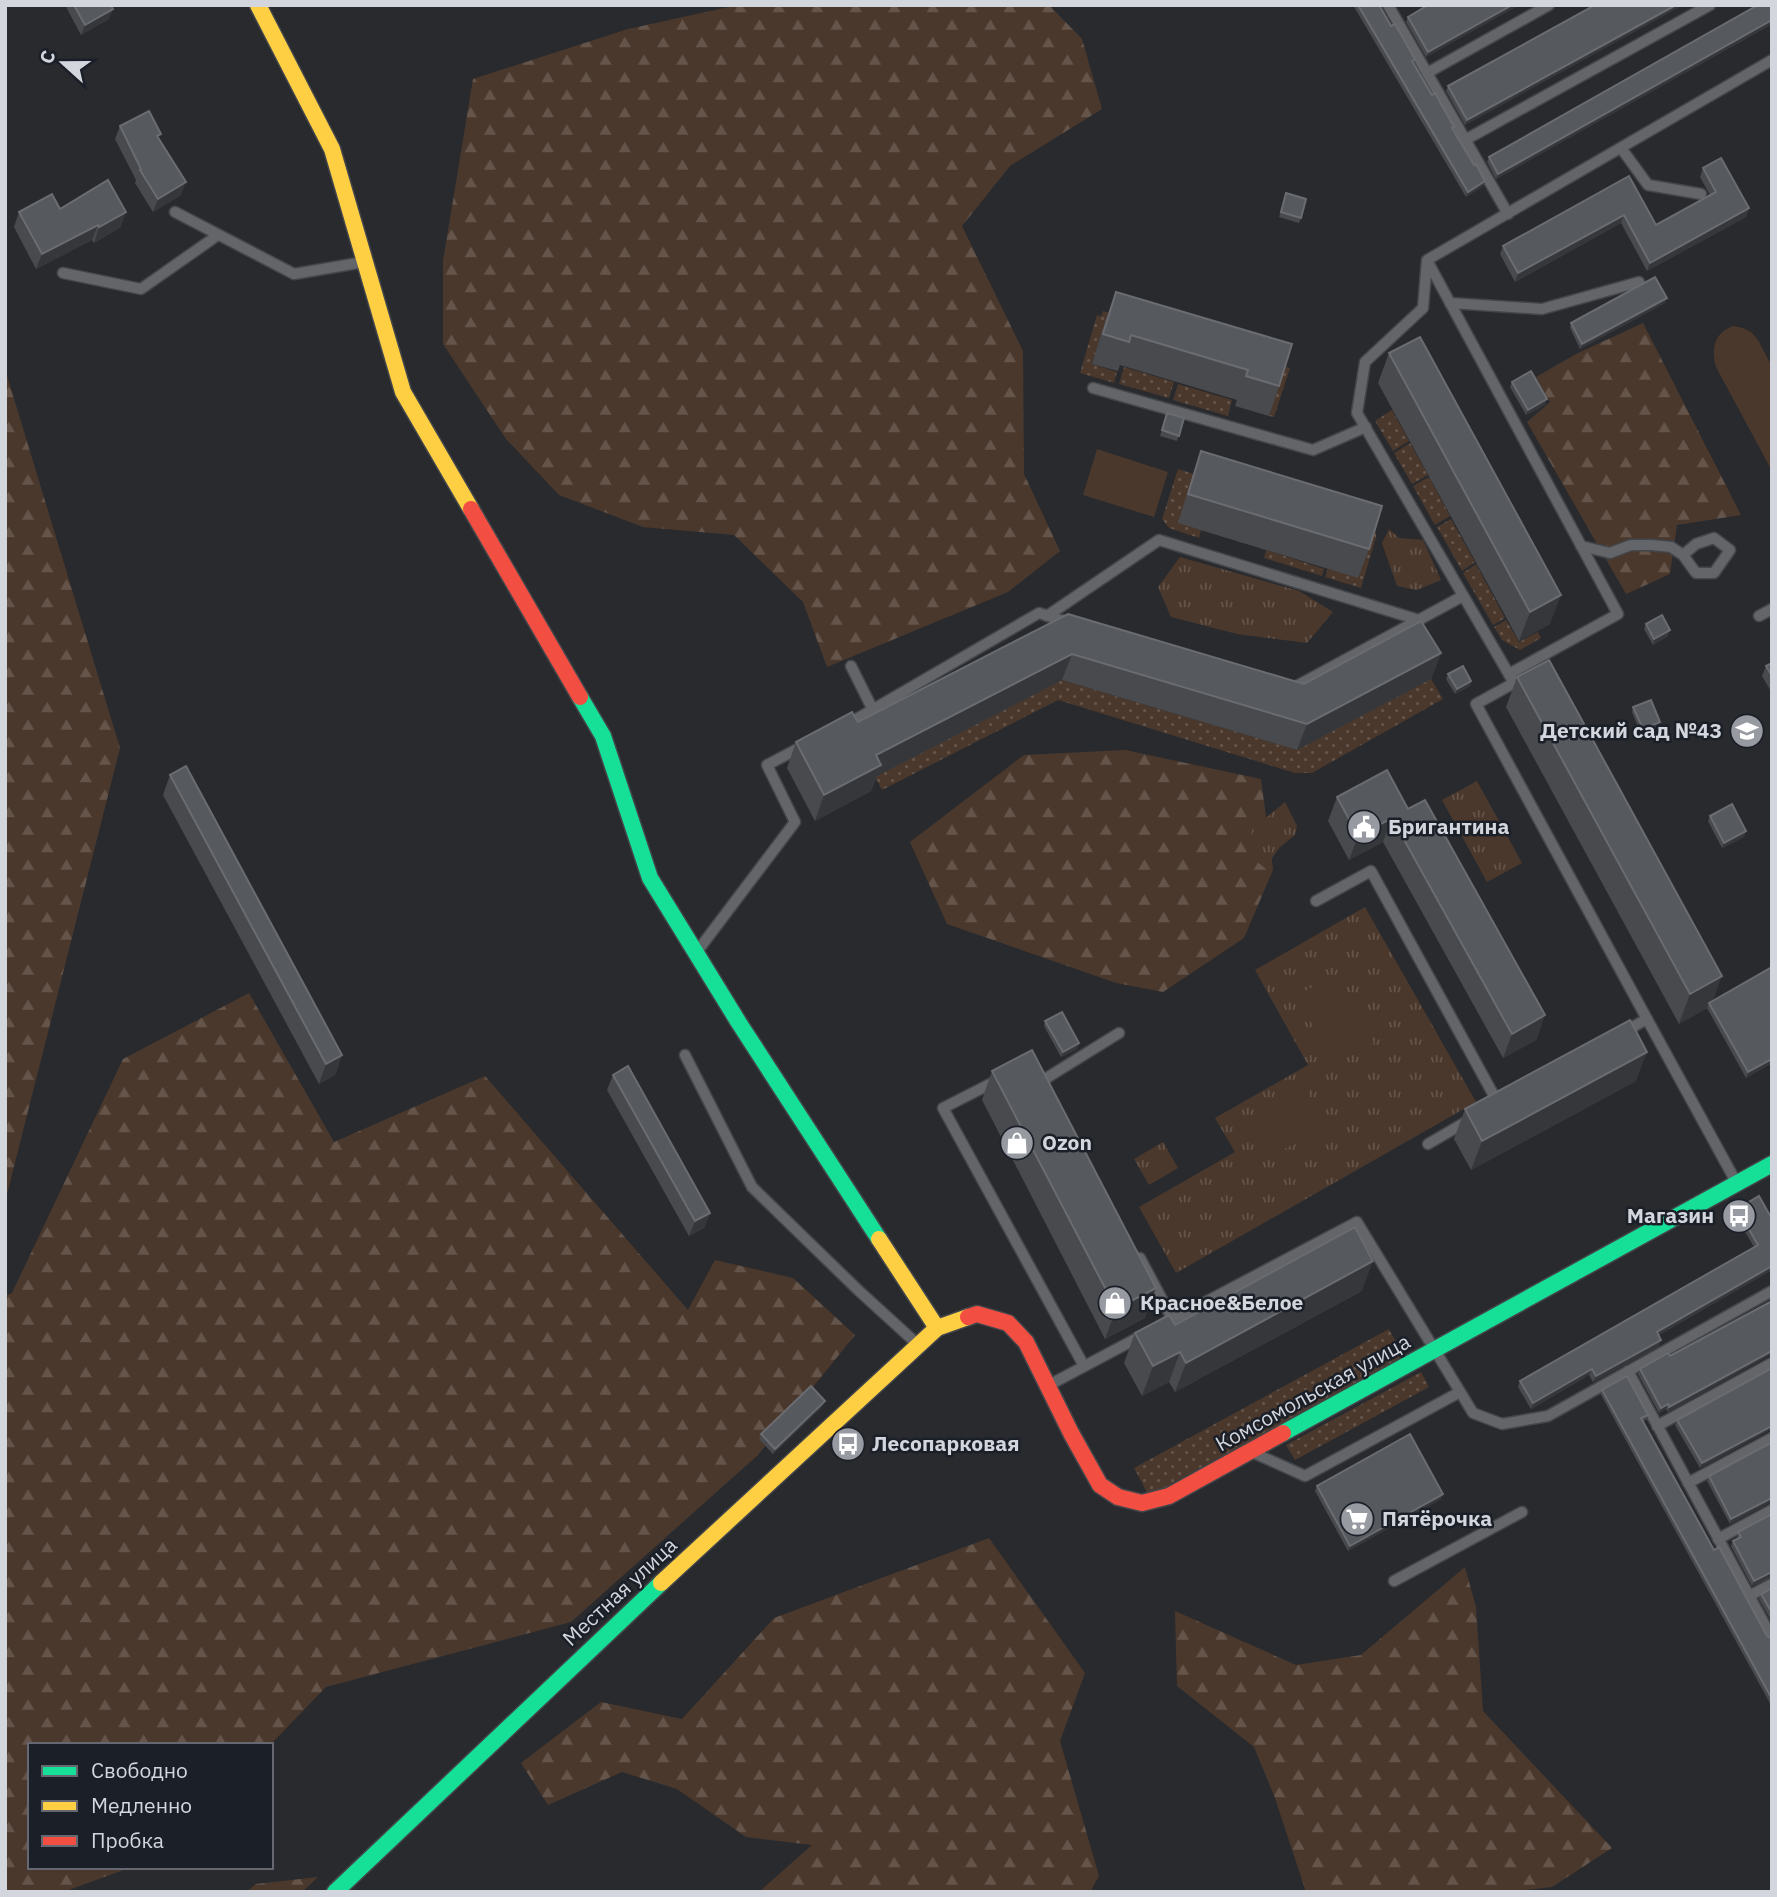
<svg xmlns="http://www.w3.org/2000/svg" width="1777" height="1897" viewBox="0 0 1777 1897" font-family="'IBM Plex Sans',sans-serif">
	<style>
		.grass { fill: url(#grass-dots) }
		.forest { fill: url(#forest-firs) }
		.park { fill: url(#park-tufts) }
		.garden { fill: #4b382c }
		.lines { fill: none; stroke-linecap: round; stroke-linejoin: round }
		.lane-casing { stroke: #43464a; stroke-width: 13 }
		.fast-casing { stroke: #43464a; stroke-width: 19 }
		.slow-casing { stroke: #43464a; stroke-width: 19 }
		.jam-casing { stroke: #43464a; stroke-width: 19 }
		.lane { stroke: #636568; stroke-width: 10 }
		.fast { stroke: #16e098; stroke-width: 16 }
		.slow { stroke: #ffcf43; stroke-width: 16 }
		.jam { stroke: #f24e42; stroke-width: 16 }
		.wall { fill: #484a4e }
		.shaded-wall { fill: #35373b }
		.building { fill: #56595d; stroke: #6a6c71; stroke-width: 2 }
		.labels { text-anchor: middle; stroke-width: 5; stroke-linejoin: round; paint-order: stroke }
		.poi-label { font-size: 21px; font-weight: bold; fill: #d3d6dd; stroke: #1b1f28; text-anchor: start }
		.street-label { font-size: 21px; fill: #d3d6dd; stroke: #1b1f28 }
	</style>
	<defs>
		<pattern id="grass-dots" width="8" height="8" patternUnits="userSpaceOnUse" patternTransform="scale(1.75)"><rect width="8" height="8" fill="#4b382c"/><path d="M2 2h.1M6 6h.1" fill="none" stroke="#64544a" stroke-width="1.8" stroke-linecap="round"/></pattern>
		<pattern id="forest-firs" width="22" height="20" patternUnits="userSpaceOnUse" patternTransform="scale(1.75)"><rect width="22" height="20" fill="#4b382c"/><path d="M5 1l3.5 6h-7zM16 11l3.5 6h-7z" fill="#64544a"/></pattern>
		<pattern id="park-tufts" width="24" height="20" patternUnits="userSpaceOnUse" patternTransform="scale(1.75)"><rect width="24" height="20" fill="#4b382c"/><path d="M3 7l-1-3M5 7V3M7 7l1-3M15 17l-1-3M17 17v-4M19 17l1-3" fill="none" stroke="#64544a"/></pattern>
	</defs>
	<rect width="100%" height="100%" fill="#282a2e"/>
	<g class="grass">
		<path d="M1103,311L1290,368L1274,417L1269,416L1281,374L1105,322L1092,364L1117,372L1114,383L1080,373L1097,315L1101,316Z"/>
		<path d="M1124,367L1174,382L1169,398L1119,384Z"/>
		<path d="M1178,384L1232,400L1228,416L1173,400Z"/>
		<path d="M1392,410L1409,441L1393,451L1375,421Z"/>
		<path d="M1410,443L1428,475L1412,484L1394,453Z"/>
		<path d="M1178,469L1373,529L1376,533V537L1361,588L1325,577L1328,569L1358,578L1178,523L1201,530L1199,538L1169,528L1162,519Z"/>
		<path d="M1429,477L1450,516L1435,525L1413,486Z"/>
		<path d="M1451,519L1475,562L1462,571L1437,527Z"/>
		<path d="M1266,550L1324,569L1322,576L1264,558Z"/>
		<path d="M1476,564L1505,618L1493,625L1463,573Z"/>
		<path d="M1506,620L1519,642L1538,632L1541,638L1520,650L1502,640L1494,627Z"/>
		<path d="M1431,679L1443,699L1312,773H1295L1058,700L882,790L875,777L1062,680L1297,750Z"/>
		<path d="M1389,1329L1404,1357L1149,1496L1134,1468Z"/>
		<path d="M1421,1372L1429,1387L1295,1460L1286,1445Z"/>
	</g>
	<g class="forest">
		<path d="M738,5H1049L1082,39L1102,109L1010,166L962,226L1023,351L1024,474L1060,551L1008,592L827,667L803,602L734,535L643,527L559,495L506,439L443,344V261L473,79L628,29Z"/>
		<path d="M1643,323L1741,515L1677,525L1670,574L1626,594L1527,422L1550,402L1536,377L1576,354Z"/>
		<path d="M5,369L120,748L5,1202Z"/>
		<path d="M1125,750L1261,779L1273,870L1244,938L1163,992L1116,983L947,924L910,842L1024,755Z"/>
		<path d="M249,993L334,1142L485,1076L688,1310L715,1260L793,1278L855,1335L758,1455L571,1622L326,1687L270,1745H30V1867H132L63,1892H5V1296L12,1293L123,1059Z"/>
		<path d="M989,1538L1085,1673L1060,1741L1099,1876L1090,1892H759L812,1845L746,1837L677,1789L622,1772L548,1805L521,1763L601,1702L682,1719L774,1618Z"/>
		<path d="M1465,1567L1476,1607L1483,1711L1612,1848L1552,1887L1510,1892H1306L1275,1798L1254,1747L1177,1686L1175,1611L1296,1665L1361,1655Z"/>
		<path d="M318,1877L302,1892H246L256,1884Z"/>
	</g>
	<g class="park">
		<path d="M1389,529L1399,538L1423,540L1441,580L1417,590L1397,586L1382,543Z"/>
		<path d="M1180,557L1299,591L1333,612L1307,643L1237,634L1171,617L1158,587Z"/>
		<path d="M1477,781L1522,863L1487,882L1442,800Z"/>
		<path d="M1285,802L1297,826L1295,835L1280,847L1265,868L1250,856L1252,829Z"/>
		<path d="M1365,907L1476,1102L1176,1273L1139,1207L1235,1152L1215,1118L1308,1065L1255,970Z"/>
		<path d="M1163,1142L1178,1168L1149,1185L1134,1159Z"/>
	</g>
	<g class="garden">
		<path d="M1733,326L1743,328L1751,332L1758,340L1772,367V471L1716,367C1711,349 1714,333 1733,326Z"/>
		<path d="M1097,449L1168,472L1154,517L1083,495Z"/>
		<path d="M1338,974L1374,1043L1333,1065L1297,995Z"/>
		<path d="M1307,1091L1326,1126L1263,1161L1244,1127Z"/>
	</g>
	<g class="lines">
		<g class="lane-casing">
			<g id="lane">
				<path d="M1388,5L1508,214"/>
				<path d="M1427,73L1549,5"/>
				<path d="M1465,140L1710,5"/>
				<path d="M1621,148L1648,185L1701,194"/>
				<path d="M175,212L294,274L364,262"/>
				<path d="M1428,262L1618,614L1509,674"/>
				<path d="M63,273L141,289L218,235"/>
				<path d="M1450,303L1542,309L1639,282"/>
				<path d="M1093,388L1313,450L1366,427"/>
				<path d="M1581,546L1610,553L1631,545H1651L1671,547L1683,555L1696,544L1714,538L1730,550L1714,573H1696L1683,555"/>
				<path d="M1047,616L1159,540L1419,620"/>
				<path d="M1759,616L1772,609"/>
				<path d="M851,666L873,710"/>
				<path d="M1291,689L1463,596"/>
				<path d="M846,725L1039,613L1070,623"/>
				<path d="M1316,901L1371,871L1498,1103"/>
				<path d="M699,949L795,822L767,765L805,745"/>
				<path d="M1647,1019L1476,704L1514,683L1357,413L1365,362L1423,308L1427,260L1772,60"/>
				<path d="M1622,1033L1647,1019L1735,1180"/>
				<path d="M685,1055L752,1187L858,1290L915,1342"/>
				<path d="M1045,1079L1119,1033"/>
				<path d="M996,1081L943,1108L1084,1366"/>
				<path d="M1428,1144L1469,1120"/>
				<path d="M1140,1258L1173,1320"/>
				<path d="M1162,1325L1357,1222L1473,1413L1502,1424L1548,1416L1772,1291"/>
				<path d="M1628,1371L1772,1638"/>
				<path d="M1051,1384L1143,1335"/>
				<path d="M1657,1426L1772,1363"/>
				<path d="M1254,1453L1305,1476L1460,1392"/>
				<path d="M1688,1483L1772,1438"/>
				<path d="M1718,1539L1772,1510"/>
				<path d="M1394,1581L1522,1512"/>
				<path d="M1749,1596L1772,1584"/>
			</g>
		</g>
		<g class="fast-casing">
			<g id="fast">
				<path d="M580,697L603,736L650,878L739,1023L879,1239"/>
				<path d="M1283,1433L1772,1164"/>
				<path d="M335,1892L661,1583"/>
			</g>
		</g>
		<g class="slow-casing">
			<g id="slow">
				<path d="M258,5L332,149L403,392L471,509"/>
				<path d="M879,1239L937,1328"/>
				<path d="M661,1583L937,1328L968,1317"/>
			</g>
		</g>
		<g class="jam-casing">
			<g id="jam">
				<path d="M471,509L580,697"/>
				<path d="M968,1317L977,1314L1008,1323L1026,1342L1071,1433L1100,1485L1118,1497L1142,1503L1169,1496L1283,1433"/>
			</g>
		</g>
		<use href="#lane" class="lane"/>
		<use href="#fast" class="fast"/>
		<use href="#slow" class="slow"/>
		<use href="#jam" class="jam"/>
	</g>
	<g class="wall">
		<path d="M65,5H111L109,19L81,35Z"/>
		<path d="M1353,5H1379L1474,165L1485,181L1483,186L1466,197Z"/>
		<path d="M1428,5H1519L1426,57L1406,22L1408,17Z"/>
		<path d="M1595,5H1683L1465,125L1446,91L1448,86Z"/>
		<path d="M1772,5V24L1496,179L1487,162L1489,157Z"/>
		<path d="M120,126L159,139L181,195L153,212L135,183L136,180L115,139Z"/>
		<path d="M1703,168L1749,208L1746,217L1647,271L1621,223L1515,282L1500,254L1503,246L1629,176L1656,225L1710,195L1700,177Z"/>
		<path d="M1286,193L1301,218L1299,223L1279,217Z"/>
		<path d="M60,209L121,227L94,243L92,240L36,269L14,227L19,212Z"/>
		<path d="M1116,292L1279,386L1269,416L1235,406L1237,400L1120,365L1118,371L1092,364L1105,321Z"/>
		<path d="M1665,303L1580,349L1570,328L1571,323Z"/>
		<path d="M1389,353L1550,624L1519,641L1378,383Z"/>
		<path d="M1512,382L1545,405L1526,415L1510,387Z"/>
		<path d="M1167,413L1184,418L1177,441L1160,436Z"/>
		<path d="M1201,451L1369,549L1358,578L1178,523L1191,481Z"/>
		<path d="M1068,614L1304,684L1441,653L1431,679L1297,750L1062,680L877,776L871,791L815,821L787,768L796,742L858,722Z"/>
		<path d="M1646,624L1668,636L1653,645L1644,629Z"/>
		<path d="M1772,663V693L1762,676L1766,666Z"/>
		<path d="M1448,674L1471,681L1470,686L1455,694L1446,679Z"/>
		<path d="M1517,677L1713,1001L1772,967V1063L1746,1078L1707,1008L1679,1024L1506,707Z"/>
		<path d="M1633,707L1658,727L1641,734L1632,712Z"/>
		<path d="M170,775L342,1055L335,1075L319,1084L163,795Z"/>
		<path d="M1337,797L1408,809L1545,1015L1536,1040L1503,1058L1383,842L1349,860L1328,821Z"/>
		<path d="M1710,816L1746,831L1744,837L1722,848L1708,821Z"/>
		<path d="M1045,1021L1079,1043L1077,1049L1061,1057L1044,1026Z"/>
		<path d="M992,1071L1145,1318L1105,1339L982,1100Z"/>
		<path d="M613,1075L710,1213L704,1228L689,1236L607,1090Z"/>
		<path d="M1636,1081L1471,1170L1454,1139L1465,1109Z"/>
		<path d="M1737,1209L1772,1219V1270L1659,1335V1346L1593,1382L1589,1375L1531,1409L1518,1387L1520,1381L1754,1247L1735,1215Z"/>
		<path d="M1362,1291L1175,1392L1169,1382L1142,1396L1124,1363L1135,1333Z"/>
		<path d="M1670,1356H1768L1668,1412L1666,1409L1659,1413L1638,1374L1640,1369Z"/>
		<path d="M1772,1368V1431H1768L1700,1468L1675,1425L1677,1420Z"/>
		<path d="M1602,1390L1648,1415L1646,1420L1643,1421L1714,1550L1767,1636L1772,1639V1707L1601,1395Z"/>
		<path d="M823,1406L773,1454L759,1439L761,1434Z"/>
		<path d="M1772,1442V1503H1769L1730,1524L1707,1481L1709,1476Z"/>
		<path d="M1317,1486L1441,1499L1348,1551L1315,1491Z"/>
		<path d="M1772,1514V1577L1752,1586L1731,1546L1733,1541L1737,1538L1738,1532Z"/>
		<path d="M1772,1588V1622L1759,1599L1761,1594Z"/>
	</g>
	<g class="shaded-wall">
		<path d="M1512,5H1519L1426,57L1428,52Z"/>
		<path d="M1676,5H1683L1465,125L1467,120Z"/>
		<path d="M113,9L109,19L81,35L85,25Z"/>
		<path d="M1772,20V24L1496,179L1498,174Z"/>
		<path d="M1485,181L1483,186L1466,197L1468,192Z"/>
		<path d="M186,182L181,195L153,212L158,199Z"/>
		<path d="M1749,208L1746,217L1647,271L1650,263Z"/>
		<path d="M126,212L121,227L94,243L99,227Z"/>
		<path d="M1624,215L1621,223L1515,282L1518,273Z"/>
		<path d="M98,225L92,240L36,269L42,254Z"/>
		<path d="M1667,298L1665,303L1580,349L1582,344Z"/>
		<path d="M1547,399L1545,405L1526,415L1528,410Z"/>
		<path d="M1561,595L1550,624L1519,641L1530,612Z"/>
		<path d="M1670,630L1668,636L1653,645L1654,639Z"/>
		<path d="M1441,653L1431,679L1297,750L1307,724Z"/>
		<path d="M1072,654L1062,680L877,776L871,791L815,821L824,795L876,755Z"/>
		<path d="M1471,681L1470,686L1455,694L1457,689Z"/>
		<path d="M1660,722L1658,727L1641,734L1643,729Z"/>
		<path d="M1392,818L1383,842L1349,860L1358,836Z"/>
		<path d="M1746,831L1744,837L1722,848L1724,843Z"/>
		<path d="M1722,976L1711,1006L1709,1003L1707,1008L1679,1024L1690,994Z"/>
		<path d="M1545,1015L1536,1040L1503,1058L1512,1034Z"/>
		<path d="M1079,1043L1077,1049L1061,1057L1063,1052Z"/>
		<path d="M1647,1052L1636,1081L1471,1170L1482,1141Z"/>
		<path d="M342,1055L335,1075L319,1084L326,1064Z"/>
		<path d="M1772,1059V1063L1746,1078L1748,1072Z"/>
		<path d="M710,1213L704,1228L689,1236L695,1221Z"/>
		<path d="M1373,1261L1362,1291L1175,1392L1186,1363Z"/>
		<path d="M1772,1266V1270L1655,1337L1657,1332Z"/>
		<path d="M1156,1288L1145,1318L1105,1339L1116,1309Z"/>
		<path d="M1661,1340L1659,1346L1593,1382L1596,1376Z"/>
		<path d="M1770,1351H1772V1356H1768L1668,1412L1669,1407Z"/>
		<path d="M1180,1352L1169,1382L1142,1396L1153,1366Z"/>
		<path d="M1592,1369L1589,1375L1531,1409L1533,1403Z"/>
		<path d="M825,1401L823,1406L773,1454L775,1449Z"/>
		<path d="M1668,1404L1666,1409L1659,1413L1661,1408Z"/>
		<path d="M1770,1426H1772V1431H1768L1700,1468L1702,1463Z"/>
		<path d="M1443,1494L1441,1499L1348,1551L1350,1546Z"/>
		<path d="M1772,1498V1503H1769L1730,1524L1731,1519Z"/>
		<path d="M1772,1572V1576L1752,1586L1754,1581Z"/>
	</g>
	<g class="building">
		<path d="M74,5H111L113,9L85,25Z"/>
		<path d="M1358,5H1379L1391,26L1395,24L1415,59L1412,61L1432,95L1435,93L1454,127L1452,128L1474,165L1476,164L1485,181L1468,192Z"/>
		<path d="M1428,5H1512L1428,52L1408,17Z"/>
		<path d="M1595,5H1676L1467,120L1448,86Z"/>
		<path d="M1758,5H1772V20L1498,174L1489,157Z"/>
		<path d="M149,111L161,134L157,136L186,182L158,199L140,170L141,169L120,126Z"/>
		<path d="M1721,158L1749,208L1650,263L1624,215L1518,273L1503,246L1629,176L1656,225L1716,192L1703,168Z"/>
		<path d="M108,180L126,212L99,227L98,225L42,254L19,212L52,194L60,209Z"/>
		<path d="M1286,193L1306,199L1301,218L1281,212Z"/>
		<path d="M1655,277L1667,298L1582,344L1571,323Z"/>
		<path d="M1116,292L1292,344L1279,386L1246,376L1248,370L1131,335L1129,342L1103,334Z"/>
		<path d="M1420,337L1561,595L1530,612L1389,353Z"/>
		<path d="M1531,371L1547,399L1528,410L1512,382Z"/>
		<path d="M1167,413L1184,418L1179,436L1162,430Z"/>
		<path d="M1201,451L1382,506L1369,549L1188,494Z"/>
		<path d="M1068,614L1304,684L1421,621L1441,653L1307,724L1072,654L876,755L881,765L824,795L796,742L852,712L858,722Z"/>
		<path d="M1662,615L1670,630L1654,639L1646,624Z"/>
		<path d="M1549,660L1722,976L1690,994L1517,677Z"/>
		<path d="M1772,663V676L1766,666Z"/>
		<path d="M1463,666L1471,681L1457,689L1448,674Z"/>
		<path d="M1651,700L1660,722L1643,729L1633,707Z"/>
		<path d="M186,766L342,1055L326,1064L170,775Z"/>
		<path d="M1387,770L1408,809L1425,800L1545,1015L1512,1034L1392,818L1358,836L1337,797Z"/>
		<path d="M1732,804L1746,831L1724,843L1710,816Z"/>
		<path d="M1772,967V1059L1748,1072L1709,1003Z"/>
		<path d="M1062,1012L1079,1043L1063,1052L1045,1021Z"/>
		<path d="M1630,1020L1647,1052L1482,1141L1465,1109Z"/>
		<path d="M1032,1050L1156,1288L1116,1309L992,1071Z"/>
		<path d="M628,1066L710,1213L695,1221L613,1075Z"/>
		<path d="M1759,1196L1772,1219V1266L1657,1332L1661,1340L1596,1376L1592,1369L1533,1403L1520,1381L1758,1245L1737,1209Z"/>
		<path d="M1355,1227L1373,1261L1186,1363L1180,1352L1153,1366L1135,1333L1169,1315L1175,1325Z"/>
		<path d="M1772,1301V1351L1669,1407L1668,1404L1661,1408L1640,1369L1668,1353L1670,1356Z"/>
		<path d="M1772,1368V1426L1702,1463L1677,1420Z"/>
		<path d="M1627,1376L1648,1415L1641,1418L1714,1550L1719,1547L1767,1636L1772,1639V1699L1602,1390Z"/>
		<path d="M811,1386L825,1401L775,1449L761,1434Z"/>
		<path d="M1410,1434L1443,1494L1350,1546L1317,1486Z"/>
		<path d="M1772,1442V1498L1731,1519L1709,1476Z"/>
		<path d="M1772,1514V1572L1754,1581L1733,1541L1741,1537L1738,1532Z"/>
		<path d="M1772,1588V1613L1761,1594Z"/>
	</g>
	<defs>
		<g id="school-disc" transform="scale(1.75)"><circle r="9.5" fill="#979aa0" stroke="#1b1f28"/><path d="M0-5L7-2L0 1L-7-2ZM-4 1L0 2.5L4 1V4Q0 6-4 4Z" fill="#fff"/></g>
		<g id="civic-disc" transform="scale(1.75)"><circle r="9.5" fill="#979aa0" stroke="#1b1f28"/><path d="M-.6-6.5H3V-4.5H.6V-3L4-1V1h2V6H-6V1h2V-1L-.6-3ZM-1.2 2.5V6h2.4V2.5Z" fill="#fff"/></g>
		<g id="shop-disc" transform="scale(1.75)"><circle r="9.5" fill="#979aa0" stroke="#1b1f28"/><path d="M-5-2.5h2.3a2.7 3.5 0 0 1 5.4 0H5L5.5 6h-11ZM-1.5-2.5h3a1.5 2.3 0 0 0-3 0Z" fill="#fff"/></g>
		<g id="bus-disc" transform="scale(1.75)"><circle r="9.5" fill="#979aa0" stroke="#1b1f28"/><path d="M-5-6H5V4H4V6H2V4H-2V6H-4V4H-5ZM-3.5-4V0h7V-4ZM-3.5 1.2v1.5H-2V1.2ZM2 1.2v1.5H3.5V1.2Z" fill="#fff"/></g>
		<g id="supermarket-disc" transform="scale(1.75)"><circle r="9.5" fill="#979aa0" stroke="#1b1f28"/><path d="M-6-5.5h2.5l.6 2H6L4.5 2H-2.5L-4.4-4H-6ZM-1.5 3.2a1.3 1.3 0 1 0 .1 0ZM3 3.2a1.3 1.3 0 1 0 .1 0Z" fill="#fff"/></g>
	</defs>
	<g fill-rule="evenodd">
		<use href="#school-disc" x="1747" y="731"/>
		<use href="#civic-disc" x="1364" y="827"/>
		<use href="#shop-disc" x="1017" y="1143"/>
		<use href="#bus-disc" x="1739" y="1216"/>
		<use href="#shop-disc" x="1115" y="1303"/>
		<use href="#bus-disc" x="848" y="1444"/>
		<use href="#supermarket-disc" x="1357" y="1519"/>
	</g>
	<g class="labels">
		<g class="poi-label">
			<text x="1722" y="738" text-anchor="end">Детский сад №43</text>
			<text x="1388" y="834">Бригантина</text>
			<text x="1042" y="1150">Ozon</text>
			<text x="1714" y="1223" text-anchor="end">Магазин</text>
			<text x="1140" y="1310">Красное&amp;Белое</text>
			<text x="872" y="1451">Лесопарковая</text>
			<text x="1382" y="1526">Пятёрочка</text>
		</g>
		<g class="street-label">
			<text transform="translate(1313 1393) rotate(-29)" y="7">Комсомольская улица</text>
			<text transform="translate(620 1592) rotate(-43)" y="7">Местная улица</text>
		</g>
	</g>
	<rect width="1777" height="1897" fill="none" stroke="#d3d6dd" stroke-width="14"/>
	<rect x="28" y="1743" width="245" height="126" fill="#1b1f28" stroke="#656870" stroke-width="2"/>
	<rect x="42" y="1766" width="35" height="10" fill="#16e098" stroke="#656870" stroke-width="2"/>
	<text x="91" y="1778" font-size="21" fill="#d3d6dd">Свободно</text>
	<rect x="42" y="1801" width="35" height="10" fill="#ffcf43" stroke="#656870" stroke-width="2"/>
	<text x="91" y="1813" font-size="21" fill="#d3d6dd">Медленно</text>
	<rect x="42" y="1836" width="35" height="10" fill="#f24e42" stroke="#656870" stroke-width="2"/>
	<text x="91" y="1848" font-size="21" fill="#d3d6dd">Пробка</text>
	<g transform="translate(63 63) rotate(291)" stroke="#1b1f28" stroke-width="5" paint-order="stroke">
	<path d="M0-5L12 26L0 18L-12 26Z" fill="#d3d6dd"/>
	<text y="-10" font-size="19" font-weight="bold" text-anchor="middle" fill="#d3d6dd">С</text>
	</g>
</svg>
